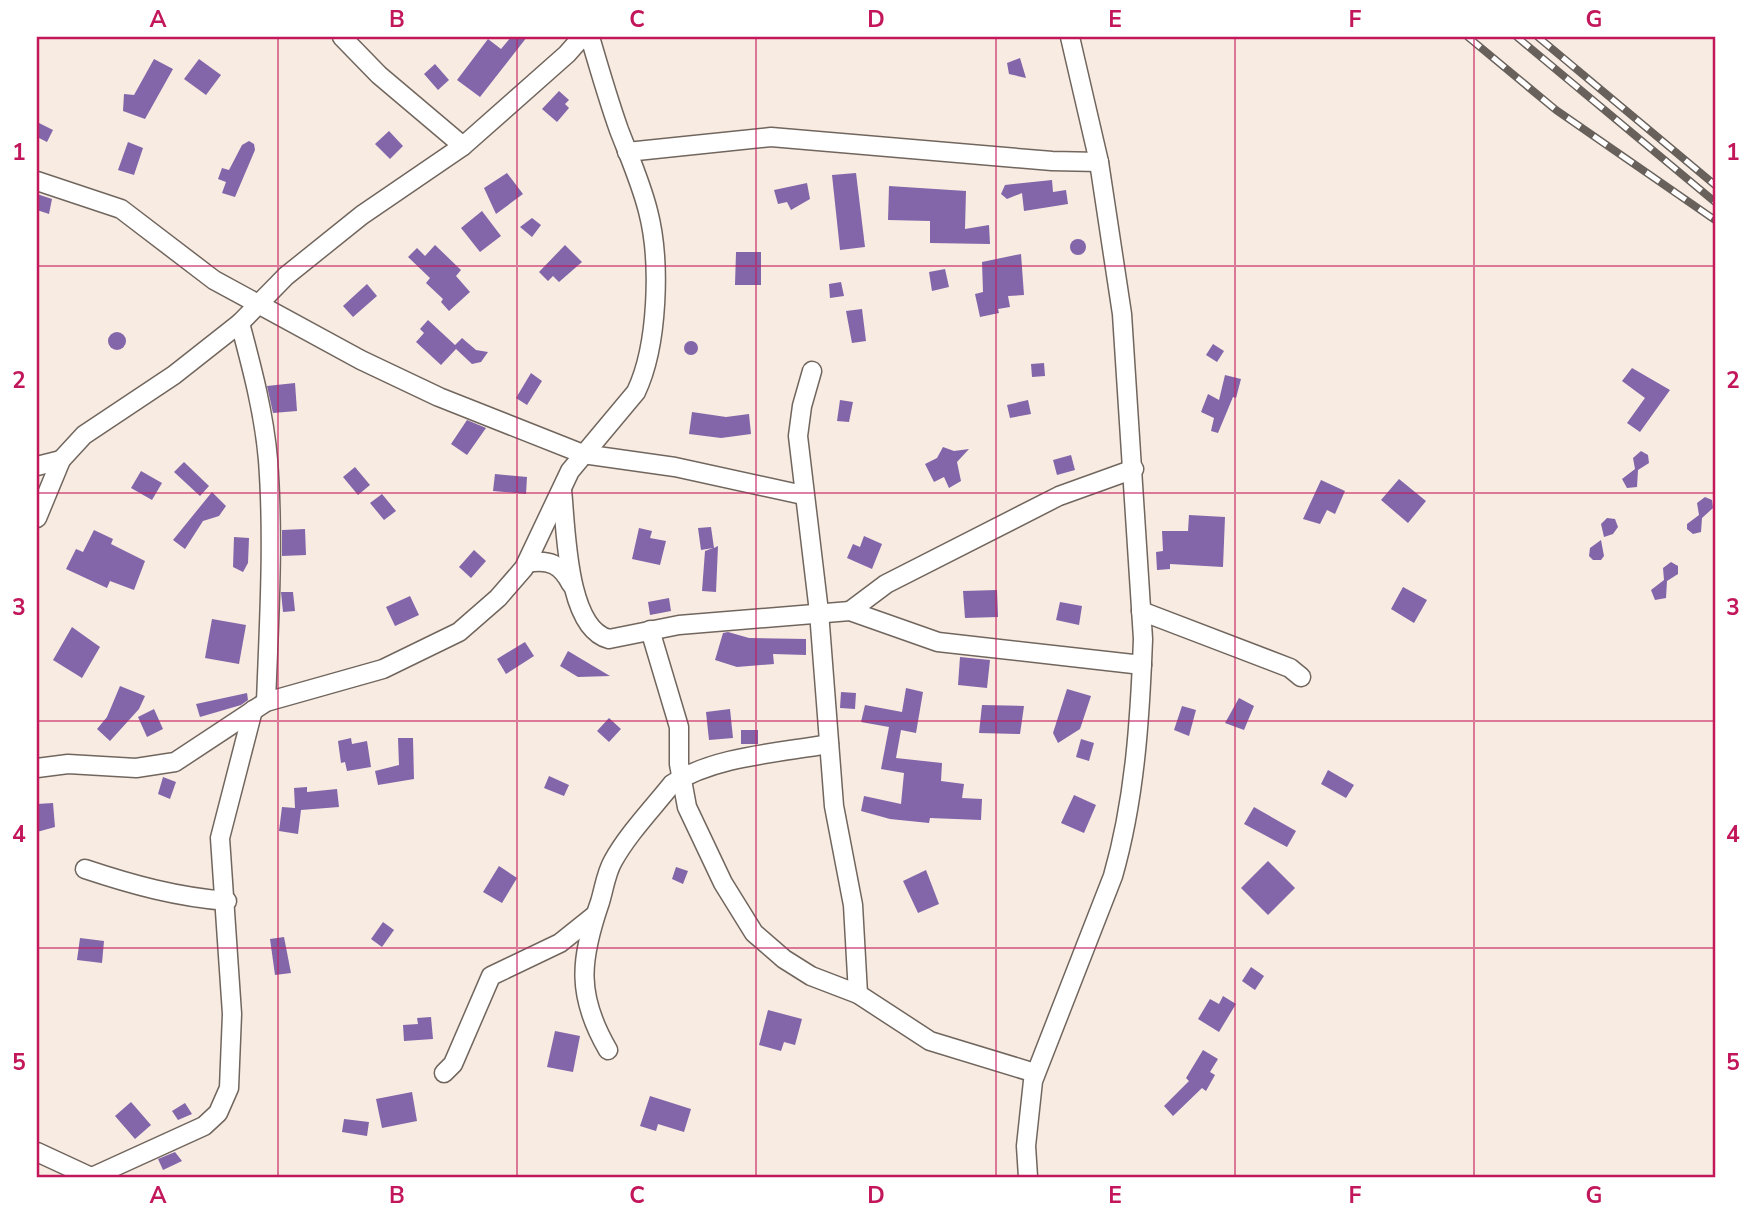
<svg xmlns="http://www.w3.org/2000/svg" width="1752" height="1214" viewBox="0 0 1752 1214" font-family="'Nunito Sans',sans-serif">
	<style>
		.building { fill: #8365aa }
		.lines { fill: none; stroke-linecap: round; stroke-linejoin: round }
		.minor-casing { stroke: #71665e; stroke-width: 21 }
		.minor { stroke: #fff; stroke-width: 18 }
		.rail-casing { stroke: #67605b; stroke-width: 8 }
		.rail { stroke: #fff; stroke-width: 5; stroke-dasharray: 16; stroke-linecap: butt }
		.grid { fill: none; stroke: #c2185b; stroke-width: 2; stroke-opacity: 0.55 }
		.neatline { fill: none; stroke: #c2185b; stroke-width: 2.5 }
		.grid-label { font-size: 23px; text-anchor: middle; font-weight: bold; fill: #c2185b }
	</style>
	<rect width="100%" height="100%" fill="#f8ebe1"/>
	<g class="building">
		<path d="M511,37H527L480,97L457,80L488,39L501,49Z"/>
		<path d="M1020,58L1026,78L1009,74L1007,63Z"/>
		<path d="M154,59L173,69L145,119L123,111L124,94L134,95Z"/>
		<path d="M199,59L221,75L206,95L184,79Z"/>
		<path d="M435,64L449,80L438,90L424,74Z"/>
		<path d="M559,91L569,100L565,104L569,108L557,122L542,109Z"/>
		<path d="M37,122L53,130L47,142L37,137Z"/>
		<path d="M389,131L403,146L390,159L375,144Z"/>
		<path d="M249,141L254,144L255,150L235,197L222,193L226,182L218,179L222,168L229,170L242,145Z"/>
		<path d="M128,142L143,148L134,175L118,170Z"/>
		<path d="M507,173L523,194L496,214L484,188Z"/>
		<path d="M856,173L865,247L840,250L832,175Z"/>
		<path d="M1052,180L1053,192L1066,190L1068,204L1024,211L1022,193L1007,199L1001,194L1005,185Z"/>
		<path d="M807,183L810,199L791,210L787,202L778,204L774,190Z"/>
		<path d="M889,186L966,191L965,229L989,225L990,244L930,243V221L888,220Z"/>
		<path d="M37,194L52,199L49,214L37,210Z"/>
		<path d="M482,211L501,236L480,252L461,228Z"/>
		<path d="M532,218L541,225L532,237L520,227Z"/>
		<circle cx="1078" cy="247" r="8"/>
		<path d="M435,245L461,270L456,276L470,292L449,311L441,302L443,299L426,283L430,278L408,257L417,248L425,256Z"/>
		<path d="M565,245L582,262L559,282L553,276L548,281L539,272Z"/>
		<path d="M736,252H761V285H735Z"/>
		<path d="M1021,254L1024,295L1008,296L1010,307L998,309L999,313L980,317L975,294L983,292L982,262Z"/>
		<path d="M945,269L949,287L932,291L929,272Z"/>
		<path d="M841,282L844,296L830,298L829,284Z"/>
		<path d="M367,284L377,296L353,317L343,306Z"/>
		<path d="M862,309L866,341L852,343L846,311Z"/>
		<path d="M428,320L455,345L462,338L476,350L488,352L481,362L472,364L456,349L441,365L416,342L424,333L420,329Z"/>
		<circle cx="117" cy="341" r="9"/>
		<circle cx="691" cy="348" r="7"/>
		<path d="M1213,344L1224,351L1217,362L1206,355Z"/>
		<path d="M1044,363L1045,376L1032,377L1031,364Z"/>
		<path d="M1632,368L1670,390L1640,432L1627,423L1645,398L1622,381Z"/>
		<path d="M531,373L542,381L527,405L516,398Z"/>
		<path d="M1225,375L1241,379L1236,398L1233,397L1218,433L1211,431L1214,418L1201,412L1208,394L1219,400Z"/>
		<path d="M295,383L297,411L273,413L267,386Z"/>
		<path d="M840,400L853,402L849,422L837,421Z"/>
		<path d="M1028,400L1031,414L1010,418L1007,405Z"/>
		<path d="M692,412L726,417L749,414L751,434L721,438L689,434Z"/>
		<path d="M467,420L486,428L467,455L451,444Z"/>
		<path d="M943,447L954,451L969,449L957,462L961,481L949,488L944,477L934,482L925,464L937,458Z"/>
		<path d="M1641,451L1648,455L1649,463L1638,470L1637,487L1627,488L1622,479L1635,469L1633,458Z"/>
		<path d="M1071,455L1075,470L1057,475L1053,460Z"/>
		<path d="M184,462L209,486L200,496L174,472Z"/>
		<path d="M355,467L370,485L358,495L343,477Z"/>
		<path d="M141,471L162,483L152,500L131,488Z"/>
		<path d="M495,474L527,477L526,494L493,491Z"/>
		<path d="M1399,479L1426,501L1408,523L1381,500Z"/>
		<path d="M1321,480L1345,491L1335,514L1327,510L1320,524L1303,519Z"/>
		<path d="M212,492L226,506L219,516L203,521L185,549L173,540Z"/>
		<path d="M382,494L396,511L384,520L370,503Z"/>
		<path d="M1705,497L1712,500L1713,508L1702,518L1701,532L1693,534L1687,529V524L1699,515L1697,503Z"/>
		<path d="M1189,515L1225,517L1223,567L1170,564V569L1157,570L1156,552L1163,551L1162,531H1188Z"/>
		<path d="M1607,518L1615,519L1618,527L1613,534L1604,537L1601,524Z"/>
		<path d="M711,527L714,548L718,546L716,592L702,591L705,551L713,548L701,550L698,528Z"/>
		<path d="M639,528L652,531L650,538L666,541L660,565L632,559Z"/>
		<path d="M305,529L306,555L282,556V530Z"/>
		<path d="M94,530L113,539L111,544L145,561L134,590L110,581L107,588L66,569L76,549L83,552Z"/>
		<path d="M864,536L882,544L872,569L847,558L853,544L860,547Z"/>
		<path d="M234,537L249,538L248,563L243,572L233,567Z"/>
		<path d="M1601,540L1604,556L1601,560H1593L1589,556L1590,548Z"/>
		<path d="M474,550L486,561L471,578L459,567Z"/>
		<path d="M1671,562L1678,566V574L1667,581L1666,598L1655,600L1651,590L1664,580L1663,568Z"/>
		<path d="M1403,587L1427,600L1414,623L1391,609Z"/>
		<path d="M997,590L998,617L965,618L963,591Z"/>
		<path d="M281,592H293L295,611L283,612Z"/>
		<path d="M410,596L419,615L395,626L386,607Z"/>
		<path d="M669,598L671,611L650,615L648,602Z"/>
		<path d="M1060,602L1082,606L1079,625L1056,620Z"/>
		<path d="M212,619L246,625L239,664L205,658Z"/>
		<path d="M72,627L100,647L82,678L53,660Z"/>
		<path d="M728,632L749,638L806,639V655L773,654L774,664L737,667L715,660L723,633Z"/>
		<path d="M525,642L534,656L506,674L497,659Z"/>
		<path d="M568,651L610,676L578,677L560,666Z"/>
		<path d="M960,657L990,660L987,688L958,685Z"/>
		<path d="M120,686L145,696L139,709L110,741L97,729L107,717Z"/>
		<path d="M906,688L923,692L916,733L901,730L896,758L942,763L941,781L964,784L962,798L982,799L981,820L930,818L929,823L890,819L861,811L864,796L901,804L904,773L881,769L889,727L861,722L865,705L902,712Z"/>
		<path d="M1067,689L1091,696L1080,729L1058,743L1053,733Z"/>
		<path d="M841,692L856,693L855,709L840,708Z"/>
		<path d="M247,693L248,700L241,705L200,717L196,704Z"/>
		<path d="M1239,698L1254,706L1244,730L1225,723Z"/>
		<path d="M982,705L1024,706L1020,734L979,733Z"/>
		<path d="M1182,706L1196,710L1189,736L1174,730Z"/>
		<path d="M154,709L163,729L147,737L138,717Z"/>
		<path d="M730,709L733,738L709,740L706,712Z"/>
		<path d="M609,718L621,729L609,742L597,731Z"/>
		<rect x="741" y="730" width="17" height="14"/>
		<path d="M351,738L352,744L367,741L371,767L347,771L345,762L341,763L338,741Z"/>
		<path d="M398,738H413L414,779L378,785L375,771L399,765Z"/>
		<path d="M1081,739L1094,743L1089,761L1076,757Z"/>
		<path d="M1328,770L1354,785L1346,798L1321,784Z"/>
		<path d="M549,776L569,785L564,796L544,788Z"/>
		<path d="M163,777L176,782L170,799L158,794Z"/>
		<path d="M307,787V792L337,789L339,807L301,810L298,834L279,831L282,807L295,808L294,788Z"/>
		<path d="M1074,795L1096,805L1084,833L1061,823Z"/>
		<path d="M53,803L55,827L37,832V804Z"/>
		<path d="M1254,807L1296,831L1287,847L1244,824Z"/>
		<path d="M1268,861L1295,888L1268,915L1241,888Z"/>
		<path d="M499,866L517,878L502,903L483,892Z"/>
		<path d="M676,867L688,871L683,884L672,879Z"/>
		<path d="M926,870L939,904L918,913L903,881Z"/>
		<path d="M383,922L394,930L382,947L371,939Z"/>
		<path d="M284,937L291,973L275,975L270,939Z"/>
		<path d="M80,938L104,941L102,963L77,960Z"/>
		<path d="M1251,967L1264,976L1255,990L1242,981Z"/>
		<path d="M1223,996L1236,1004L1219,1032L1198,1019L1210,999L1219,1004Z"/>
		<path d="M768,1010L802,1019L795,1045L784,1042L781,1051L759,1045Z"/>
		<path d="M431,1017L433,1039L404,1041L403,1025L418,1024L417,1018Z"/>
		<path d="M555,1031L580,1036L573,1072L547,1067Z"/>
		<path d="M1203,1050L1218,1059L1210,1072L1215,1075L1206,1091L1202,1088L1173,1116L1164,1106L1189,1081L1186,1078Z"/>
		<path d="M412,1092L417,1121L382,1128L376,1099Z"/>
		<path d="M650,1096L691,1109L684,1132L658,1124L656,1131L640,1126Z"/>
		<path d="M131,1102L151,1125L135,1139L115,1116Z"/>
		<path d="M185,1103L192,1114L178,1120L172,1111Z"/>
		<path d="M344,1119L369,1122L367,1136L342,1132Z"/>
		<path d="M175,1152L182,1161L163,1170L158,1159Z"/>
	</g>
	<g class="lines">
		<g class="minor-casing">
			<g id="minor">
				<path d="M342,37L379,75L463,146"/>
				<path d="M627,152L771,137L1052,161L1099,162"/>
				<path d="M37,181L121,209L214,280L361,360L439,397L583,454L675,467L803,495"/>
				<path d="M240,323C252,368 264,413 268,460C274,540 269,622 266,702"/>
				<path d="M812,371L802,406L798,436L819,612L834,806L853,905L858,994"/>
				<path d="M37,466L61,460"/>
				<path d="M562,490C566,526 566,628 609,639L679,625L850,611L938,642L1142,665"/>
				<path d="M37,518L61,460L84,435L174,375L240,323L286,276L362,215L463,146L567,54L582,37"/>
				<path d="M527,563C549,559 561,564 571,584"/>
				<path d="M850,611L886,584L1059,496L1134,469"/>
				<path d="M1141,611L1290,668L1301,677"/>
				<path d="M650,630L679,727V764L687,807L723,883L754,933L784,959L811,976L858,994L930,1041L1035,1073"/>
				<path d="M37,768L68,764L136,768L175,762L266,702L383,669L459,632L498,598L524,568L570,471L636,392C658,346 661,261 648,211C641,183 629,156 619,130C608,99 599,68 590,37"/>
				<path d="M85,869C133,885 177,897 227,901"/>
				<path d="M608,1050C576,995 580,960 600,902C604,889 606,873 613,861C628,834 652,809 672,784C715,756 779,753 829,744"/>
				<path d="M444,1073L453,1064L491,976L560,943L595,915"/>
				<path d="M37,1152L91,1177"/>
				<path d="M92,1177L204,1126L218,1113L229,1088L232,1014L220,838L253,710"/>
				<path d="M1028,1177L1026,1146L1033,1081L1113,876C1135,799 1140,719 1143,639L1122,314L1099,162L1070,37"/>
			</g>
		</g>
		<use href="#minor" class="minor"/>
		<g class="rail-casing">
			<g id="rail">
				<path d="M1468,37L1556,110L1715,220"/>
				<path d="M1517,37L1715,202"/>
				<path d="M1538,37L1715,185"/>
			</g>
		</g>
		<use href="#rail" class="rail"/>
	</g>
	<path class="grid" d="M278,37V1177M517,37V1177M756,37V1177M996,37V1177M1235,37V1177M1474,37V1177M37,266H1715M37,493H1715M37,721H1715M37,948H1715"/>
	<rect width="1752" height="1214" fill="none" stroke="#ffffff" stroke-width="77"/>
	<rect x="38" y="38" width="1676" height="1138" class="neatline"/>
	<g class="grid-label">
		<text x="158" y="27">A</text>
		<text x="397" y="27">B</text>
		<text x="637" y="27">C</text>
		<text x="876" y="27">D</text>
		<text x="1115" y="27">E</text>
		<text x="1355" y="27">F</text>
		<text x="1594" y="27">G</text>
		<text x="19" y="160">1</text>
		<text x="1733" y="160">1</text>
		<text x="19" y="388">2</text>
		<text x="1733" y="388">2</text>
		<text x="19" y="615">3</text>
		<text x="1733" y="615">3</text>
		<text x="19" y="842">4</text>
		<text x="1733" y="842">4</text>
		<text x="19" y="1070">5</text>
		<text x="1733" y="1070">5</text>
		<text x="158" y="1203">A</text>
		<text x="397" y="1203">B</text>
		<text x="637" y="1203">C</text>
		<text x="876" y="1203">D</text>
		<text x="1115" y="1203">E</text>
		<text x="1355" y="1203">F</text>
		<text x="1594" y="1203">G</text>
	</g>
</svg>
